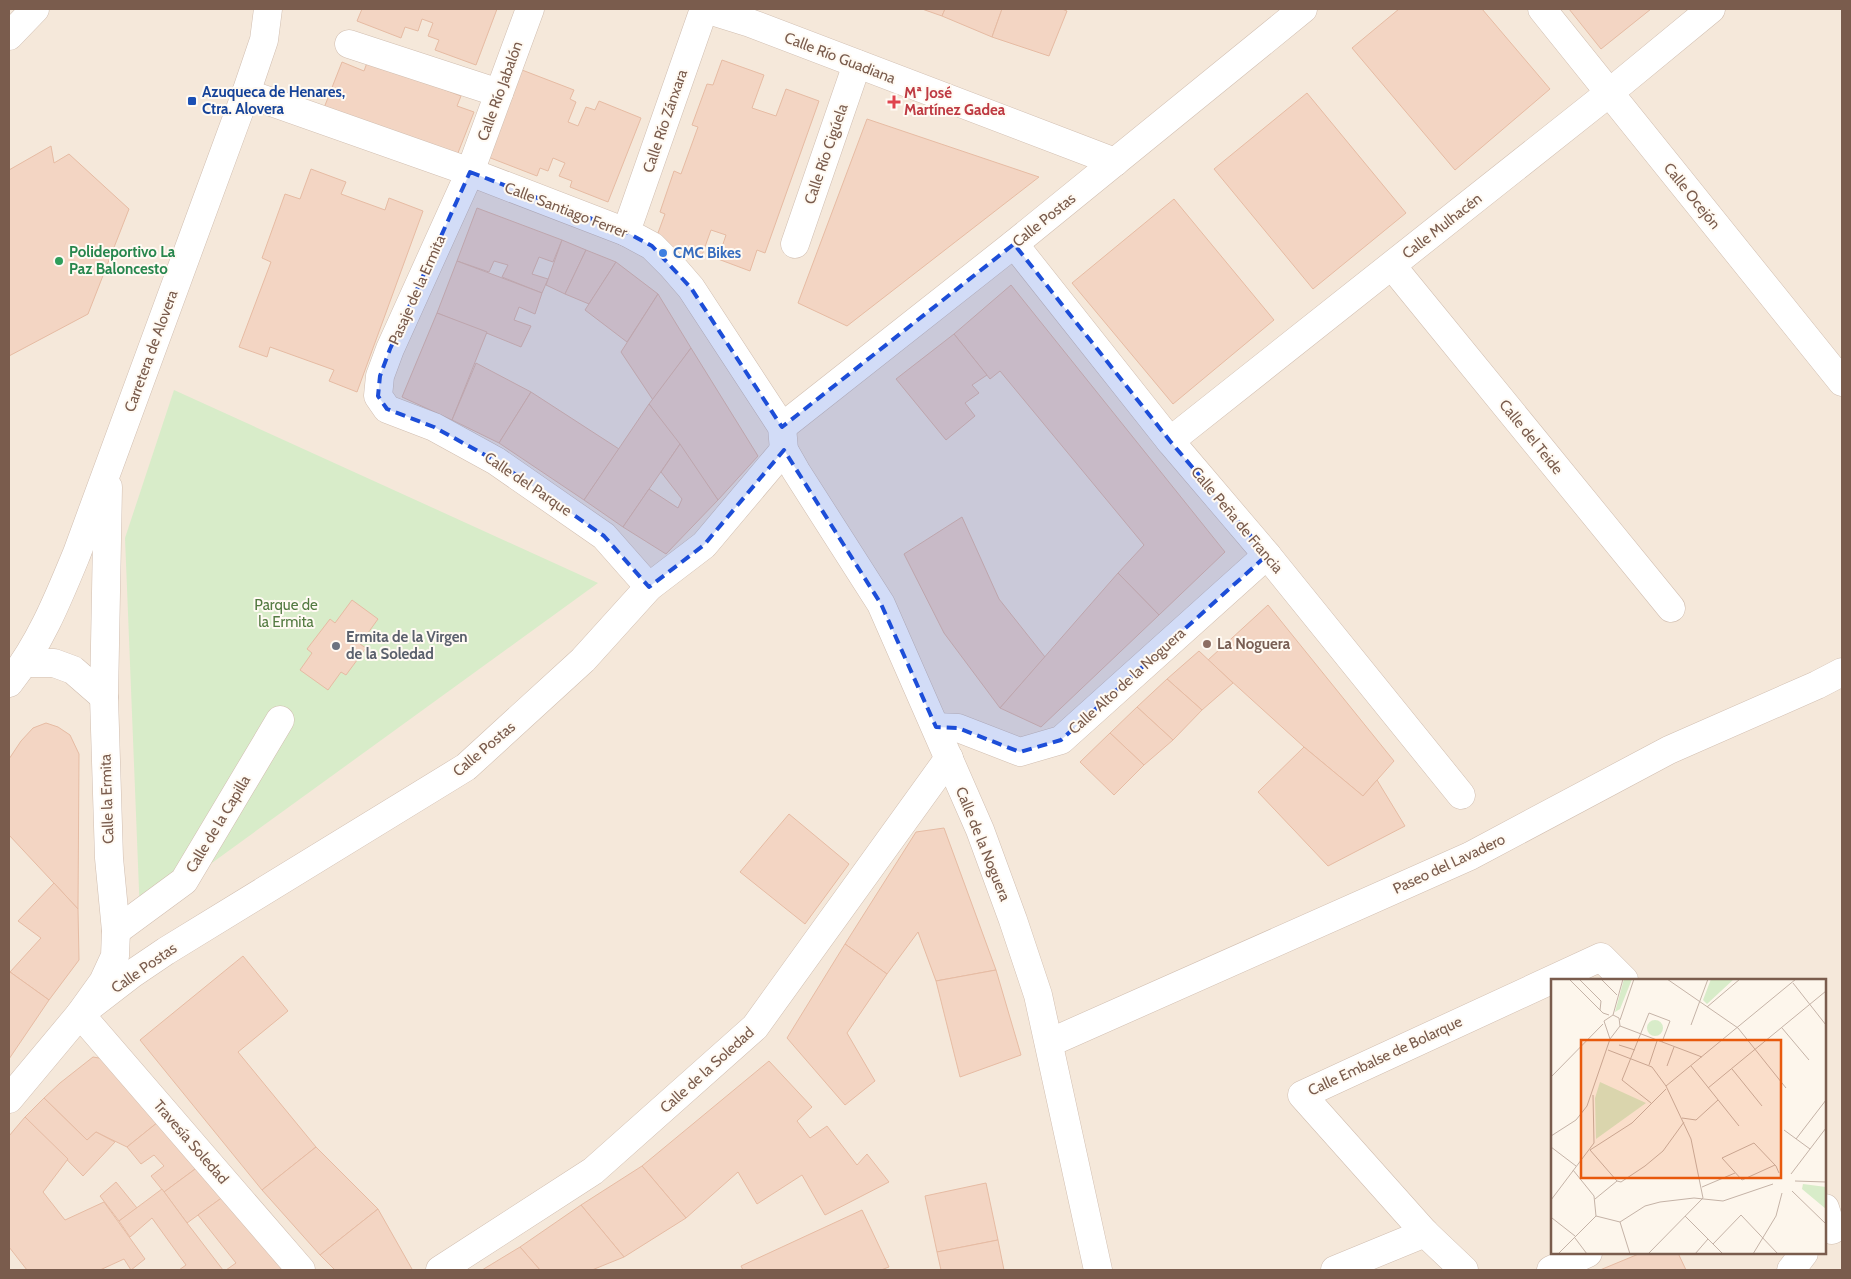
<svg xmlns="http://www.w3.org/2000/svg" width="1851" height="1279" viewBox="0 0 1851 1279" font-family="Cabin,sans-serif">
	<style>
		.residential { fill: #f5e8da; fill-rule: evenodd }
		.green { fill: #d8ecc9 }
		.building { fill: #f3d5c3; stroke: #e6bba3 }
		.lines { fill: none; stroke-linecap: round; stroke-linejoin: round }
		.minor-casing { stroke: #d1beb0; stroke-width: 29 }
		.minor { stroke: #fff; stroke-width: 28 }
		.marked { fill: #1d4ed8; fill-opacity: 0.2; stroke: #1d4ed8; stroke-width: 4; stroke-dasharray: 10 6; stroke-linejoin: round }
		.transit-dot { fill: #1a4fb4; stroke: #fffaf3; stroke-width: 2 }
		.health-dot { fill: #e0444e; stroke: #fffaf3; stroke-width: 2 }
		.shop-dot { fill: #3f7fe0; stroke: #fffaf3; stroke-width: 2 }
		.leisure-dot { fill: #2e9e5b; stroke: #fffaf3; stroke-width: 2 }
		.education-dot { fill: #8d6e63; stroke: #fffaf3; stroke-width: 2 }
		.worship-dot { fill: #6b7280; stroke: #fffaf3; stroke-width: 2 }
		.labels { text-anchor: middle; stroke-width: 4; stroke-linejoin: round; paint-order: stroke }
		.street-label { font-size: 15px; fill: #7a5c4d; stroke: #fffaf3 }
		.transit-label { font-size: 15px; font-weight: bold; fill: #164399; stroke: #fffaf3; text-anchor: start }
		.health-label { font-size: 15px; font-weight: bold; fill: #be3a42; stroke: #fffaf3; text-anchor: start }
		.leisure-label { font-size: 15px; font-weight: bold; fill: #27864d; stroke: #fffaf3; text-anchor: start }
		.shop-label { font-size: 15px; font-weight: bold; fill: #366cbe; stroke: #fffaf3; text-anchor: start }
		.park-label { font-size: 15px; fill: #537a41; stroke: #fffaf3 }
		.worship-label { font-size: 15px; font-weight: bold; fill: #5b616d; stroke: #fffaf3; text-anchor: start }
		.education-label { font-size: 15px; font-weight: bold; fill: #785e54; stroke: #fffaf3; text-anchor: start }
		.inset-road { fill: none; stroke: #c5b3a7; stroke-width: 1 }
		.view { fill: #e8590c; fill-opacity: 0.15; stroke: #e8590c; stroke-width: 2.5 }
		.inset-edge { fill: none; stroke: #7a5c4d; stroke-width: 2.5 }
	</style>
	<rect width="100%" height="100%" fill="#fdf6ec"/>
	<path class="residential" d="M9,9H1842V1270H9ZM1552,980H1825V1253H1552Z"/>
	<path class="green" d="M174,390L598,583L140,915L125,538Z"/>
	<g class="building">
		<path d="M362,9H497L476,65L435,50L439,40L428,36L433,23L422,19L418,31L405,27L401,38L357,21Z"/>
		<path d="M922,9H945L942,16Z"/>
		<path d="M945,9H1002L992,37L942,16Z"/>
		<path d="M1002,9H1062L1067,11L1049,56L992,37Z"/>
		<path d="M1399,9H1482L1550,89L1455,170L1352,48Z"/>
		<path d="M1569,9H1651L1601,49Z"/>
		<path d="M368,60L461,96L457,106L474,112L454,163L322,113L342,62L364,71Z"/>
		<path d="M722,60L764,75L752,108L776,116L786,89L819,101L765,253L757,250L750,271L718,259L726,235L711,230L701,258L655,241L665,214L660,212L674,171L681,174L698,127L692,125L707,84L713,85Z"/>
		<path d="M522,70L574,90L570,99L576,102L568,122L578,126L586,107L595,110L599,101L641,118L608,202L570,187L572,181L559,176L565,163L553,158L548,171L540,168L537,176L488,157Z"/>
		<path d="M1307,93L1406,213L1313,289L1214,169Z"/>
		<path d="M867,119L1039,177L847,326L798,303Z"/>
		<path d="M51,146L54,163L69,154L129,209L88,314L9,356V170Z"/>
		<path d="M311,169L346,182L341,194L385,210L389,198L423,211L357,392L329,381L334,370L270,347L267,357L239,347L271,262L262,258L285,194L300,199Z"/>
		<path d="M1174,199L1274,320L1173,404L1072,283Z"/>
		<path d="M477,208L562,240L553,262L539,257L532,274L548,279L542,293L502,277L508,265L494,261L489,272L457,261Z"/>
		<path d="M562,240L586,250L565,294L546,285Z"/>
		<path d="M586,250L616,262L589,304L565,294Z"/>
		<path d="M457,261L542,293L535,314L519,307L514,320L531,326L521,347L437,313Z"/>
		<path d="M616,262L658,294L627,342L585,310Z"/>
		<path d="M1011,285L1225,552L1159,615L1118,573L1144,545L1000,371L990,379L954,334Z"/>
		<path d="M658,294L691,348L653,400L621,352Z"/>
		<path d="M437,313L487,332L452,420L402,397Z"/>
		<path d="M954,334L987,375L972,385L979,393L965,403L975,416L946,440L896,379Z"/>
		<path d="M691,348L758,456L718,500L649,404Z"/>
		<path d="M476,363L531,392L499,443L452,420Z"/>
		<path d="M531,392L619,449L584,500L499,443Z"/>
		<path d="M649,404L680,444L623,527L584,500Z"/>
		<path d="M680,444L718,500L666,554L623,527L649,489L678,508L682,499L661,472Z"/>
		<path d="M962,517L999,599L1045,657L1000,708L944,633L904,554Z"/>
		<path d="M1118,573L1159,615L1041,727L1000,708Z"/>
		<path d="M352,600L378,619L360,644L366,648L346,675L341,672L328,690L300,670L312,653L307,649L330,619L335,623Z"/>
		<path d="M1268,605L1394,761L1363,796L1304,747L1208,660Z"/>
		<path d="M1199,651L1233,683L1202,710L1167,679Z"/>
		<path d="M1167,679L1202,710L1173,740L1137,707Z"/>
		<path d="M1137,707L1173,740L1144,765L1110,733Z"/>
		<path d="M46,723L58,727L70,735L79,754L78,909L9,835V759L21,741L33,728Z"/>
		<path d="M1110,733L1144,765L1114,795L1080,762Z"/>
		<path d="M1304,747L1363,796L1377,780L1405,826L1328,866L1258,792Z"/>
		<path d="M789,814L849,864L805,924L740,872Z"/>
		<path d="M944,828L996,970L936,981L918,932L887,974L845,944L916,832Z"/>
		<path d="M54,883L78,909L79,960L49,1000L10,972L41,938L18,921Z"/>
		<path d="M845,944L887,974L847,1033L875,1081L845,1105L787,1038Z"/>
		<path d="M243,956L288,1011L238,1052L316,1147L262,1190L140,1040Z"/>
		<path d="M996,970L1021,1055L960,1077L936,981Z"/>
		<path d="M10,972L49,1000L9,1059V973Z"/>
		<path d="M93,1057L105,1059L163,1118L127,1147L96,1132L87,1140L44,1098L60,1083Z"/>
		<path d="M769,1061L812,1107L797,1121L810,1138L827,1126L857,1165L867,1154L889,1182L825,1215L802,1175L757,1204L738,1172L686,1218L642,1166Z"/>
		<path d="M44,1098L87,1140L96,1132L115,1142L83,1176L25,1117Z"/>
		<path d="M25,1117L68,1159L43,1192L65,1220L104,1202L145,1259L131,1270L124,1259L100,1270H27L9,1247V1136Z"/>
		<path d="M163,1118L202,1164L164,1192L151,1176L164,1166L154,1155L141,1164L127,1147Z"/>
		<path d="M316,1147L378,1209L320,1255L262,1190Z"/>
		<path d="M202,1164L227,1194L187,1223L164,1192Z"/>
		<path d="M642,1166L686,1218L624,1257L581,1205Z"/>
		<path d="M116,1182L137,1208L119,1221L100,1196Z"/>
		<path d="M986,1183L998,1240L937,1252L925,1196Z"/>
		<path d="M162,1189L187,1223L223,1270H179L186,1265L152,1218L130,1237L119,1221Z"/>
		<path d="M227,1194L289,1270H226L236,1263L198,1215Z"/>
		<path d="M581,1205L624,1257L592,1270H540L520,1247Z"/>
		<path d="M378,1209L412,1269L409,1270H335L320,1255Z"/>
		<path d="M862,1210L889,1267L881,1270H743L741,1266Z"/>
		<path d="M998,1240L1004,1270H941L937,1252Z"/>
		<path d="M520,1247L540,1270H482Z"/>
		<path d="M1641,1253H1678L1686,1270H1600Z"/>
	</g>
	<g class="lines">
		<g class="minor-casing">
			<g id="minor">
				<path d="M530,9L470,172L390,349L380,376L378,396L387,409L434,427L496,461L604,536L649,587"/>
				<path d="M705,9L750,23L1115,162"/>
				<path d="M1542,9L1842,382"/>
				<path d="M9,36L35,9"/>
				<path d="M349,44L499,93"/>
				<path d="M246,93L470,172L626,232L652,246L672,266L691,288L782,427L784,450L796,471L881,604L980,830L1013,920L1038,995L1098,1270"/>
				<path d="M626,232L704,9"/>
				<path d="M795,244L857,64"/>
				<path d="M1014,244L1170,441L1267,555L1461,795"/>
				<path d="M1392,266L1671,608"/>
				<path d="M782,427L1014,244L1303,9"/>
				<path d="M1170,441L1609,93L1711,9"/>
				<path d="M24,663H54L73,670L104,697"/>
				<path d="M9,683C40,644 58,599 77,553L246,93L264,40L268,9"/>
				<path d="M936,727L958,728L1020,752L1061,740L1267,555"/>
				<path d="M116,931L184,881L280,720"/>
				<path d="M1049,1043L1470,856L1669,750L1817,685L1842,672"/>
				<path d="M9,1099L80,1014L103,982L115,956L116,931L109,858L104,697L108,487"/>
				<path d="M1825,1208L1832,1230"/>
				<path d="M301,1270L80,1014L132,974L166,951L466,767L583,660L649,587L704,545L784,450"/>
				<path d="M440,1270L593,1171L755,1027L949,758"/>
				<path d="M1335,1270L1425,1233"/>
				<path d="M1464,1270L1425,1233L1302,1095L1601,957L1624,980"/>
				<path d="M1551,1270L1588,1253"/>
				<path d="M1791,1270L1804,1253"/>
			</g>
		</g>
		<use href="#minor" class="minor"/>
	</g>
	<path class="marked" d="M470,172L626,232L652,246L691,288L782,427L1014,244L1170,441L1267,555L1061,740L1020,752L958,728L936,727L881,604L784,450L704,545L649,587L604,536L496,461L434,427L387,409L378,396L380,376L390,349Z"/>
	<rect class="transit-dot" x="187" y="96" width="10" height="10" rx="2.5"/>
	<path class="health-dot" d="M891.5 94.5h5v5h5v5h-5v5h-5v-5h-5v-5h5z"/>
	<circle class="shop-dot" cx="663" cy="253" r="5"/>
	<circle class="leisure-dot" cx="59" cy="261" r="5"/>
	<circle class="education-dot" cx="1207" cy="644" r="5"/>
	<circle class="worship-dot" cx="336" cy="646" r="5"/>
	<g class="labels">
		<g class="street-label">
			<text transform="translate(840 58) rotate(21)" y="5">Calle Río Guadiana</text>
			<text transform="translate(500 91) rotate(-70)" y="5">Calle Río Jabalón</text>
			<text transform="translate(665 121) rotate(-71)" y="5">Calle Río Zánxara</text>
			<text transform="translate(826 154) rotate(-71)" y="5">Calle Río Cigúela</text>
			<text transform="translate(1692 196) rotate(51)" y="5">Calle Ocejón</text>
			<text transform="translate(566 210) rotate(21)" y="5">Calle Santiago Ferrer</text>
			<text transform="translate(1044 220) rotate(-39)" y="5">Calle Postas</text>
			<text transform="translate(1442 226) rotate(-38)" y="5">Calle Mulhacén</text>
			<text transform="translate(417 290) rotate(-66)" y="5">Pasaje de la Ermita</text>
			<text transform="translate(151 351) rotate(-70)" y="5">Carretera de Alovera</text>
			<text transform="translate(1531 437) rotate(51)" y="5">Calle del Teide</text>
			<text transform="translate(528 484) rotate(34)" y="5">Calle del Parque</text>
			<text transform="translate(1237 520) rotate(50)" y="5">Calle Peña de Francia</text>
			<text transform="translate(1127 681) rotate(-42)" y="5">Calle Alto de la Noguera</text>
			<text transform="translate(484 749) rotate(-40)" y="5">Calle Postas</text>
			<text transform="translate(107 799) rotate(-92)" y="5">Calle la Ermita</text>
			<text transform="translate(218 824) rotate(-59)" y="5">Calle de la Capilla</text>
			<text transform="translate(983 844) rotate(68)" y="5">Calle de la Noguera</text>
			<text transform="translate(1449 864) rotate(-25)" y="5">Paseo del Lavadero</text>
			<text transform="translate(144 968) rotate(-35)" y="5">Calle Postas</text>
			<text transform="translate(1385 1056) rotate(-25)" y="5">Calle Embalse de Bolarque</text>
			<text transform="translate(707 1070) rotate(-42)" y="5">Calle de la Soledad</text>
			<text transform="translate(191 1142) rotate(49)" y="5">Travesía Soledad</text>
		</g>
		<g class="transit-label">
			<text x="202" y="97">Azuqueca de Henares,<tspan x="202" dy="17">Ctra. Alovera</tspan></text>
		</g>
		<g class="health-label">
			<text x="904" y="98">Mª José<tspan x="904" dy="17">Martínez Gadea</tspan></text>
		</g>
		<g class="leisure-label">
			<text x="69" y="257">Polideportivo La<tspan x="69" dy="17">Paz Baloncesto</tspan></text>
		</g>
		<g class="shop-label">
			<text x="673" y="258">CMC Bikes</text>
		</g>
		<g class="park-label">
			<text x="286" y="610">Parque de<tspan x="286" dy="17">la Ermita</tspan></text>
		</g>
		<g class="worship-label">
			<text x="346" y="642">Ermita de la Virgen<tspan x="346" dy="17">de la Soledad</tspan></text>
		</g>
		<g class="education-label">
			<text x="1217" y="649">La Noguera</text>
		</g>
	</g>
	<g transform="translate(1551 979)">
		<rect width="275" height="275" fill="#fdf6ec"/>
		<path d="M73,0H81L69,30L64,33ZM160,0H183L156,25L152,21ZM96 49a8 8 0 1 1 16 0a8 8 0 1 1-16 0ZM49,103L95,124L45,160L44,119ZM252,205L275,208V230L251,210Z" fill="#d8ecc9"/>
		<path class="inset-road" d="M18,0L52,34L58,36M28,0L50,22L49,31M50,0L66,16M116,0L187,49L235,109M242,4L275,46M156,28L189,0M62,36L72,0M69,41L83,0M140,46L157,0M69,47L151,78M231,49L258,81M68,66L84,71M57,71L101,88L115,107L140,160L152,219M98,86L106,62M116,87L123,68M140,87L188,147M181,90L211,127M0,98L52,45M115,107L245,0M157,109L275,12M100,124L71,101L98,34L119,42L111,63M131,139L145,141L167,121M233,151L259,170M0,157L25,141L36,127L59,60L69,47L68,39L62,36L53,42L59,60M245,160L275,121M0,168L25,187M224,186L191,201L171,179L203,164L224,186L225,187L228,194M22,191L43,217L45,237M240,195L275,149M66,202L39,171L81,144L115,110M244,202L275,203M151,208L184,194M241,212L275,245M44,220L66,202L70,203L94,187L112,172L133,143M0,221L43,164L42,116M45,237L69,243L94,227L109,223L143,219L172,222L222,205M134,237L172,275M1,239L24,257M69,243L79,275M24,259L36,275M162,265L190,236L227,275M7,275L45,237M97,275L152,219M144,275L157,260M202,275L225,237L231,214"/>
		<path class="view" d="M30,61H230V199H30Z"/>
		<rect width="275" height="275" class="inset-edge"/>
	</g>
	<rect width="1851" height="1279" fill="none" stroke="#7a5c4d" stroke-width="20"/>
</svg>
